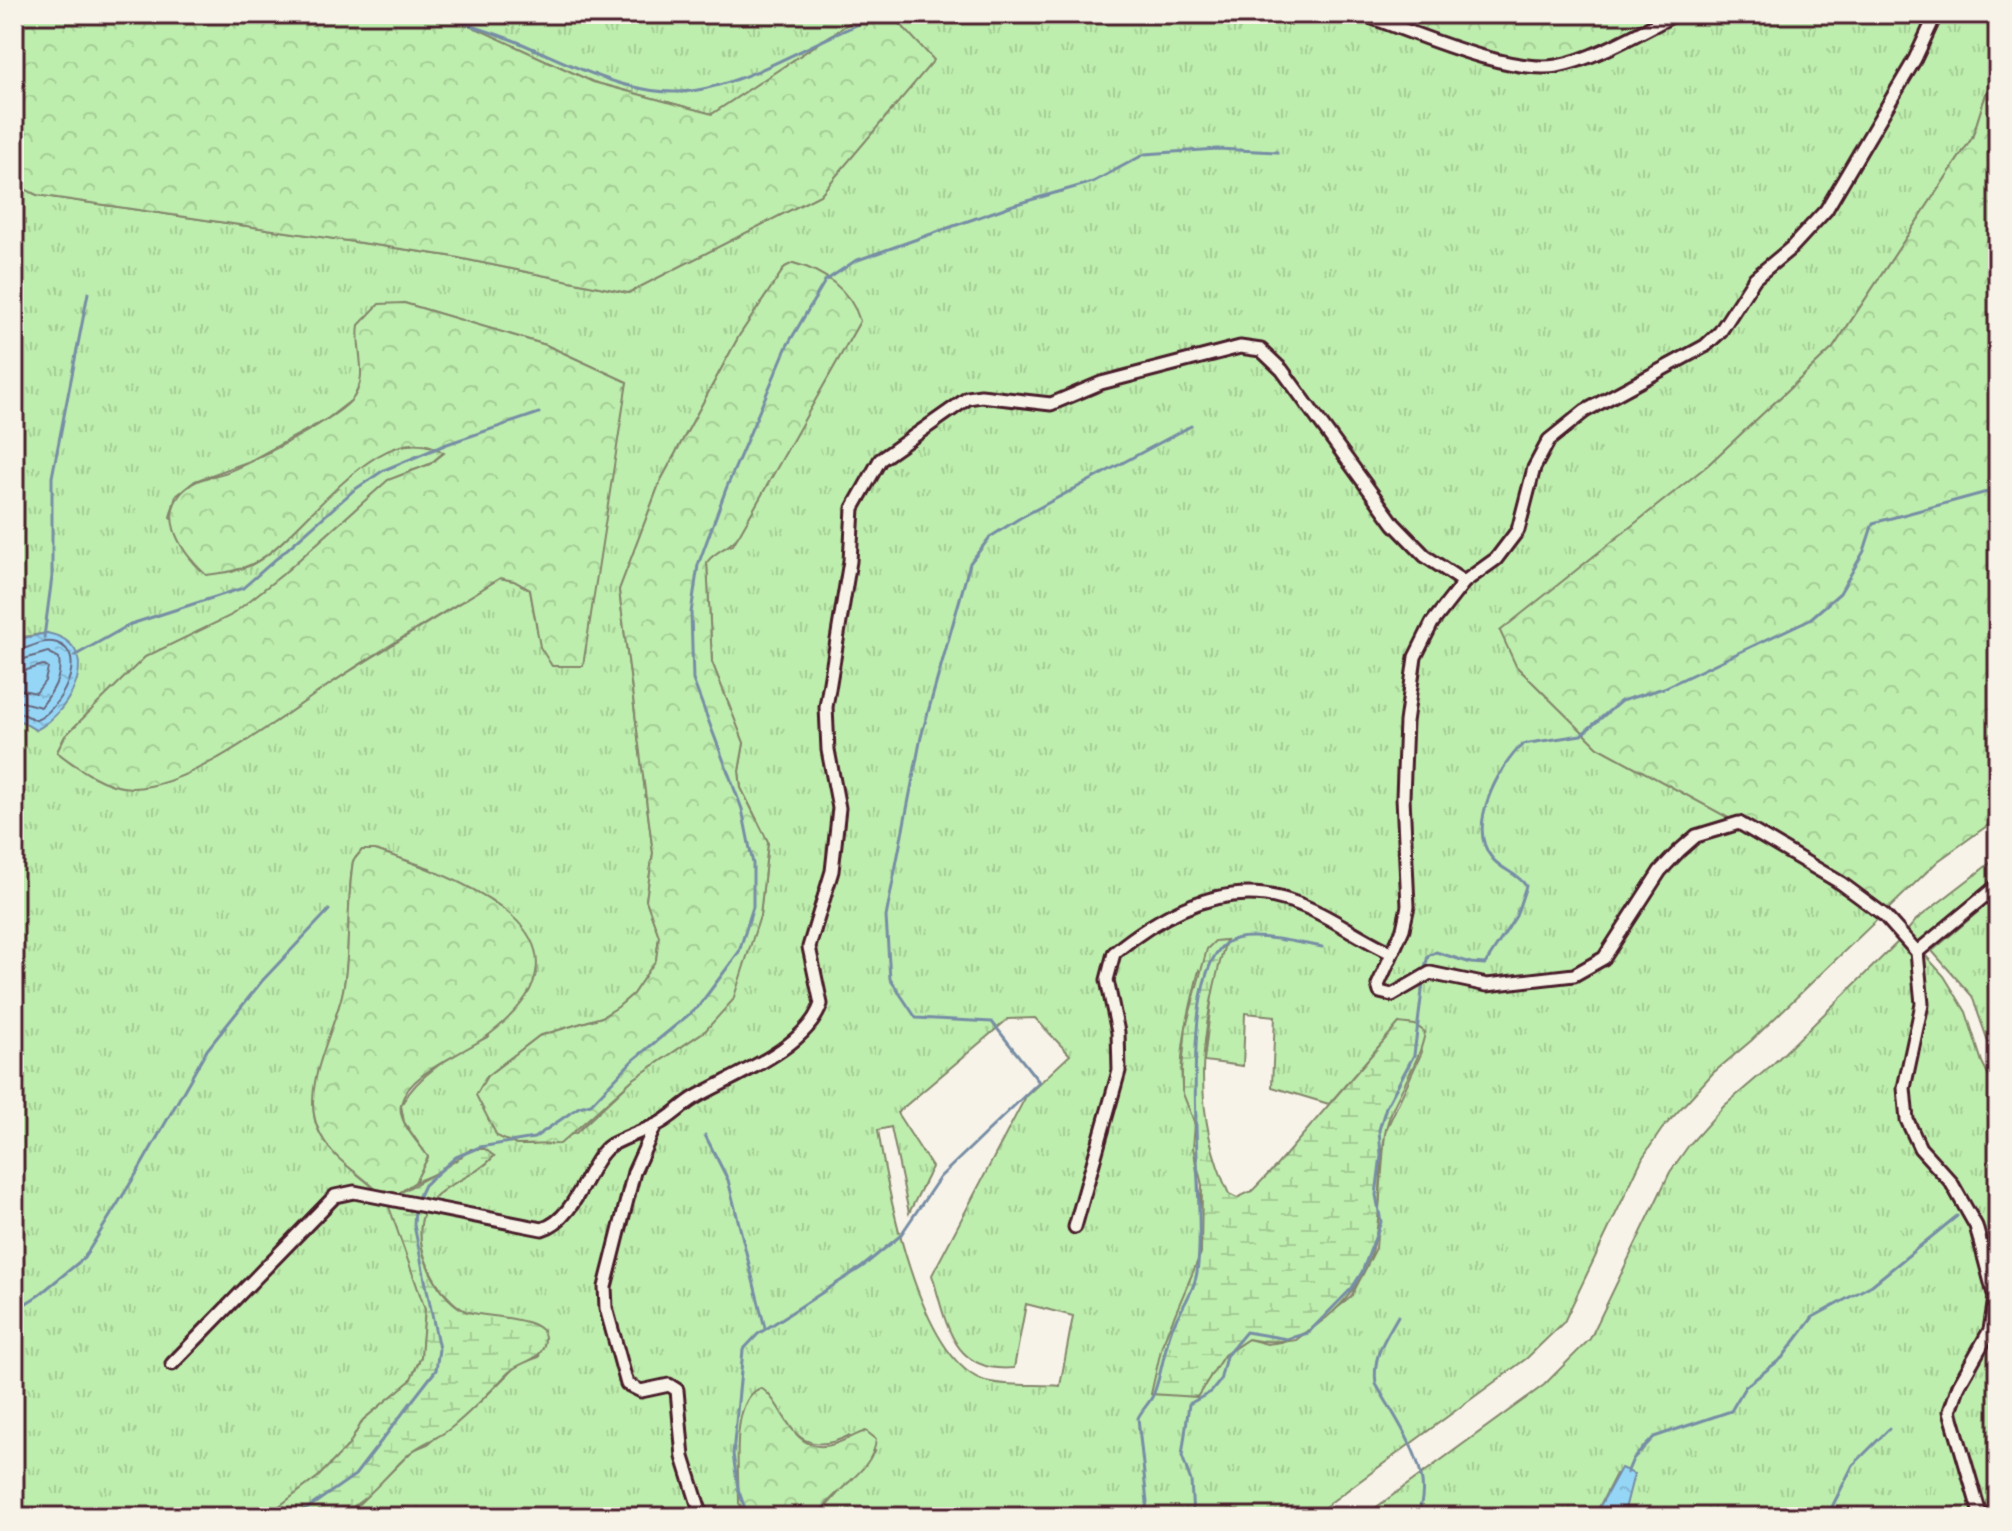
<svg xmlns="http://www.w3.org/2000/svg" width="2012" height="1531" viewBox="0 0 2012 1531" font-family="'Shantell Sans',sans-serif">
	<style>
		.grass { fill: url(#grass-tufts); stroke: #84866c; stroke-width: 2; fill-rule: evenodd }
		.forest { fill: url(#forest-crowns); stroke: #84866c; stroke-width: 2 }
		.wetland { fill: url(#wetland-marsh); stroke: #84866c; stroke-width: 2 }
		.water { fill: url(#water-ripples); stroke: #778da5; stroke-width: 2 }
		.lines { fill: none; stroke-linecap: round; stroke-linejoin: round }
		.shore { stroke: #68687d; stroke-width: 2 }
		.stream { stroke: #778da5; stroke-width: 3 }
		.minor-casing { stroke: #4a1f2b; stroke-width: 17 }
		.minor { stroke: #f7f3e8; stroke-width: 11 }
	</style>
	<defs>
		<pattern id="grass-tufts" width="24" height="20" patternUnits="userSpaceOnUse" patternTransform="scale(2)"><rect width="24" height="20" fill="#bdeead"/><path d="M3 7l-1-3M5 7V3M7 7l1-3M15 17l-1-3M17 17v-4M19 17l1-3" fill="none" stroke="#a4cc95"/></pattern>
		<pattern id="forest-crowns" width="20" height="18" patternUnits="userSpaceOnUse" patternTransform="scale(2)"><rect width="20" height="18" fill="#bdeead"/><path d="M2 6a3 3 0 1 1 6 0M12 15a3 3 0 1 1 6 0" fill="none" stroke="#a4cc95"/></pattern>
		<pattern id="wetland-marsh" width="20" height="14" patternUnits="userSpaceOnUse" patternTransform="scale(2)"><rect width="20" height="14" fill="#bdeead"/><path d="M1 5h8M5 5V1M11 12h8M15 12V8" fill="none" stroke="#a4cc95"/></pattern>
		<pattern id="water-ripples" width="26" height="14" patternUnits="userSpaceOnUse" patternTransform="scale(2)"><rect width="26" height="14" fill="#95d6f7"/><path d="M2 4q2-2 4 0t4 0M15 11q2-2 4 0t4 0" fill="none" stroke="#82b7d4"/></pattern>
	</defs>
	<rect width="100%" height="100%" fill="#f7f3e8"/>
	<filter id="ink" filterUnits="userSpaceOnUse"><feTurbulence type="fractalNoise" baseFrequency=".0125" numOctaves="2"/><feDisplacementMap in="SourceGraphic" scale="16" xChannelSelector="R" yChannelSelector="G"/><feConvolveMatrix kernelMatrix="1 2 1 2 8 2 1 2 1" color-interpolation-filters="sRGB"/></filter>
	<g filter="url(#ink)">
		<g class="grass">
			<path d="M445,14H863L712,114L593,82Z"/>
			<path d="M891,14H1998V56L1972,138L1833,348L1708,465L1516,666L1598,747L1729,818L1879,918L1752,1040L1713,1073L1662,1129L1643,1157L1564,1322L1527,1358L1311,1517H817L875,1451L848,1436C804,1458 790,1430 769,1394L739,1431V1503L748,1517H333L358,1505L413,1450L428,1444L482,1400L517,1365L539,1357L543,1331C516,1314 487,1325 462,1309C433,1291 405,1232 430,1202C447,1181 476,1177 494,1156L471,1149L447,1169L415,1182L428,1157L404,1122L401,1105C420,1071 455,1054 489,1036L430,868L375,850H362L353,861C346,903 351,958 342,996C333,1032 303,1090 317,1127C332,1164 369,1177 392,1206L425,1309L421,1357L410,1381L363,1420L349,1445L318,1477L265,1517H14V717L36,730L47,633L24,637L14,646V184L37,195L449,256L628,293L820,195L933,60ZM793,263C831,273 840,289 860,321L733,545L715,551L707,562L712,662L744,743L739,771L741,788L768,842L760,916L706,1030L632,1080L576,1133L533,1145H516L482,1087L487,1076L539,1036L602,1017L618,1007L633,994L656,960L659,936L646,900L653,853L619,590L660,482L739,336L785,267ZM404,303L546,345L627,382L537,628L530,590L514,581L500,578L347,673L218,758L73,764L57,752L65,736L145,657L230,617L282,575L388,480L430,464L444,452C373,413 308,533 255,563C249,567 240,569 232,572L170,517L176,496L195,481L250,461L327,419L353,399L362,380L361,360ZM1199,970L1213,986L1204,1061L1243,1066L1245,1013L1275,1016L1272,1087L1329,1104L1399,1023L1422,1052L1385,1132L1376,1248L1351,1297L1296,1340L1267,1344L1248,1339L1224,1355L1197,1397L1196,1268C1208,1231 1200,1195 1195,1158C1193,1146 1197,1133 1194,1121C1191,1110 1183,1098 1182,1086C1179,1047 1190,1008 1199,970ZM1035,1018L1070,1055L1026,1096L932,1275C947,1324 952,1374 1014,1368L1026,1304L1073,1316L1060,1386C1039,1384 998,1387 980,1379C918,1351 888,1192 878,1130L891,1127L909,1213L932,1167L897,1113L1008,1019Z"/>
			<path d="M1998,895V1070L1972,996L1932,951Z"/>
			<path d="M1906,934L1944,976L1966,1012L1982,1062L1998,1094V1517H1623L1633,1474H1616L1594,1517H1363L1544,1385L1590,1339L1670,1172L1689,1145L1724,1106L1773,1064Z"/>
		</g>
		<g class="forest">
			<path d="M14,14H445L593,82L712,114L863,14H891L934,60L820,195L628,293L449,256L37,195L14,184Z"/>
			<path d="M1368,14H1676L1616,48L1533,72Z"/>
			<path d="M1998,56V818L1938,861L1879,918L1729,818L1598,747L1516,666L1500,631L1708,465L1833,348L1972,138Z"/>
			<path d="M793,263C823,271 850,289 860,321L739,535C731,548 717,549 707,562L712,662L744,743L739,771L741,788L768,842L760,916L733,1000L706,1030L632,1080L560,1144L516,1145L497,1136L476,1095L487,1076L539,1036L602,1017L618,1007L633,994L656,960L659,936L646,900L653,853L619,590L660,482L739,336L785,267Z"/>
			<path d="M404,303L546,345L627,382L583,666H552L540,647L530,590L514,581L500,578C448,610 396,641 345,674C292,708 195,788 132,788C105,788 78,768 57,752L65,736L145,657L230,616L282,575L388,480L430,464L444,453C381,408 302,539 254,563C239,571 223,573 206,575C179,550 153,510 192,484C202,477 216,476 227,472C252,462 341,417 354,397C369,374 355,350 359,325L379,304Z"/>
			<path d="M362,850H375C460,877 615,936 490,1034C466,1053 409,1071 401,1104C397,1122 419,1143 428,1157L415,1182L387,1201C365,1173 331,1164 317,1126C302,1086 333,1034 342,995C351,957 346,903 353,861Z"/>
			<path d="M1998,857V878L1922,942L1908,947L1907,931L1916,920Z"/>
			<path d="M761,1388C784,1403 790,1449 824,1446C837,1446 853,1435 866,1431L876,1439C874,1473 832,1489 817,1517H748L739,1503C739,1474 729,1399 761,1388Z"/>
		</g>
		<g class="wetland">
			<path d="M1226,940C1201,1027 1189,1109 1229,1194L1237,1198L1252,1191L1277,1165L1399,1023L1415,1025L1425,1032C1419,1068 1391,1099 1385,1134C1373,1210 1393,1262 1326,1318C1300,1339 1281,1346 1248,1339L1224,1355L1197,1397L1151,1394L1162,1345L1201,1253L1202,1185L1193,1148L1195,1124L1182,1091V1069L1186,1027L1207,949L1215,941Z"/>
			<path d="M471,1149H485L494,1156C476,1177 448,1181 431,1201C404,1231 433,1296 465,1311C482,1318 546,1315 545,1339C544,1362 521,1360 508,1373C490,1392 472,1411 451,1428C439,1438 422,1443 410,1453C386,1474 368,1503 337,1515C318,1523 286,1517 265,1517L318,1477L349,1445L363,1420L410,1381L421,1357L425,1309L387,1201C416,1182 445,1171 471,1149Z"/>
		</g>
		<g class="water">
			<path d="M47,633C106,645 72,711 36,730L14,717V646L24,638Z"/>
			<path d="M1621,1468L1634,1474L1623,1517H1594Z"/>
		</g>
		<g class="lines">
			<g class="shore">
				<path d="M14,651C29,650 40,638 57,643C91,655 58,712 36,720L14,710"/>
				<path d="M14,662L48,652L59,658C62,678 53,691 41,707L14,700"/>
				<path d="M14,674L43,665L48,668L45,681L36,693L14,688"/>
			</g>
			<g class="stream">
				<path d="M441,14C463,24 487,30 510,39C569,62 637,104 703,89C767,75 823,35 884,14"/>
				<path d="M44,637L52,577V477L88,293"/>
				<path d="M74,656L131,624L243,588L354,490L384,470L447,444L539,413"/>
				<path d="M1424,971L1428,956L1436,952L1471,963L1485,964L1516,916L1526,886C1518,873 1501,870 1492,858C1466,827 1498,767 1523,744L1581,735L1621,701L1664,688L1810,619L1840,593L1864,551L1873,523L1998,489"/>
				<path d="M705,1135L728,1180L765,1328"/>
				<path d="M417,1200L424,1185L456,1157L480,1147L534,1138L579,1107L591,1104L632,1061L698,1007L739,952L753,907V864L742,809L693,680L691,613L698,565L726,489L787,346L825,281L855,261L1013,205L1093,182L1145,154L1217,149L1277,152"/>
				<path d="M14,1311L39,1295L84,1258L138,1171L207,1050L262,981L329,910"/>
				<path d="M1398,1316C1385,1339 1372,1356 1376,1384C1396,1420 1439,1475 1416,1517"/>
				<path d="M1627,1473L1633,1459L1654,1437L1731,1411L1745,1387L1782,1358L1813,1317L1872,1285L1957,1216"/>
				<path d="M295,1517L355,1475L436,1370L439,1349L414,1225L415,1207"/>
				<path d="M748,1517L738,1489L733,1454L743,1350L758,1334L862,1267L900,1236L940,1177L1039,1082L992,1022L916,1018L890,979L886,917L921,737L970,563L990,537L1020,518L1191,426"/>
				<path d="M1144,1517L1147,1502L1138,1418C1142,1409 1151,1402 1154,1393C1162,1372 1164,1349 1172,1328C1180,1310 1194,1292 1197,1272C1208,1206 1172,982 1226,943C1245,929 1299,943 1322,947"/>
				<path d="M1193,1517L1191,1481L1182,1456L1189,1404L1211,1392L1220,1381L1226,1356L1246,1332L1287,1339L1308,1333L1352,1288L1362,1272L1381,1222L1376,1195L1381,1155L1379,1130L1386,1107L1414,1055L1423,983"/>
				<path d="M1827,1517L1853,1465L1889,1429"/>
			</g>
			<g class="minor-casing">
				<g id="minor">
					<path d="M1361,14C1412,31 1505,74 1557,66C1593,60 1642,31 1676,14"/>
					<path d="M1936,14L1915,59L1826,210L1791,248L1755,278L1720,332L1705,346L1585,411L1549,440L1534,468L1518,530L1496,559L1464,582L1432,623L1415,657L1406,722L1403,797L1408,906L1403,929L1378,985L1380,992L1392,995L1430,973L1487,985L1574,975L1604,958L1660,871L1679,851L1696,836L1739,823L1841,883L1884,915L1917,952L1922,1004L1904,1088L1907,1120L1920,1148L1951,1182L1976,1226L1995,1298L1990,1330L1959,1385L1950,1411L1981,1517"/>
					<path d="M1917,952L1998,885"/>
					<path d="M655,1126L634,1172L605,1287L606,1308L627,1384L641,1391L669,1385L677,1390L683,1457L702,1517"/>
					<path d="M1075,1227L1119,1071L1118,1032L1107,980L1114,953C1163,913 1226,879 1290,901C1325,912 1357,937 1390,952"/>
					<path d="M172,1364L335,1196L354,1192L542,1229C578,1219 588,1159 611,1145C625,1137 641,1132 656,1125C670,1119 682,1105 696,1097C733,1076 807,1048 821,1004L809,947L832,871L839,808L828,750L826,707L850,561L853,508L880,460L968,398L981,396L1051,404L1101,383L1240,347L1261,350L1282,370L1394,524L1425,556L1464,582"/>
				</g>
			</g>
			<use href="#minor" class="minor"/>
		</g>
	</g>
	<rect width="2012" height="1531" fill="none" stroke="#f7f3e8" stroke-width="48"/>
	<rect x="24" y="24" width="1964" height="1483" fill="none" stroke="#4a1f2b" stroke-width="3" filter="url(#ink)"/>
</svg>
